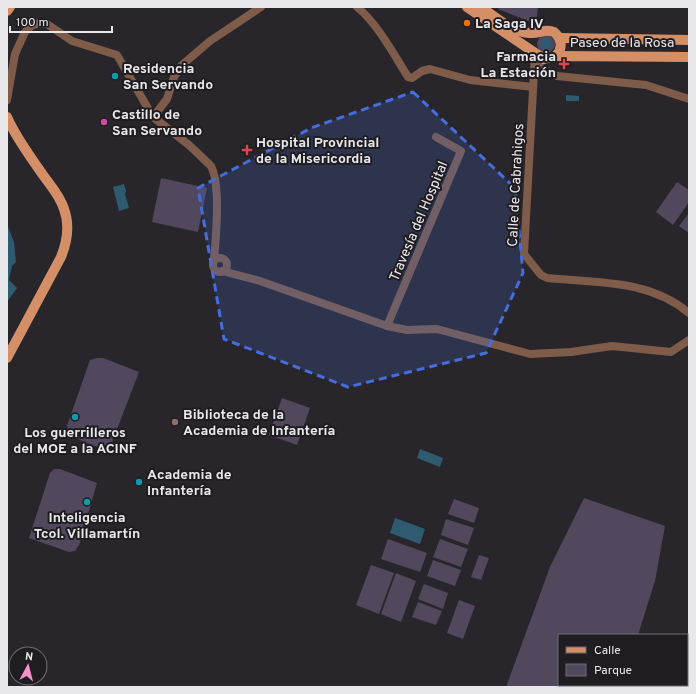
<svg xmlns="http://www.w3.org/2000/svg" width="696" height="694" viewBox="0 0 696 694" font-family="Overpass,sans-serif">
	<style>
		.green { fill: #52485d }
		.water { fill: #2f5b70 }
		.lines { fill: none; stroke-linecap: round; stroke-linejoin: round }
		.minor { stroke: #7e5c49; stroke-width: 8 }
		.major { stroke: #d58f67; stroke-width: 10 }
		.marked { fill: #466ddc; fill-opacity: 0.2; stroke: #466ddc; stroke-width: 3; stroke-dasharray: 8 5; stroke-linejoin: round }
		.food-dot { fill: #e8710a; stroke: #1f1d21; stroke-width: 1.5 }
		.health-dot { fill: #e0444e; stroke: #1f1d21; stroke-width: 1.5 }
		.culture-dot { fill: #0f9aa8; stroke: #1f1d21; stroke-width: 1.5 }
		.hotel-dot { fill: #d1479c; stroke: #1f1d21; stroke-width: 1.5 }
		.education-dot { fill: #8d6e63; stroke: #1f1d21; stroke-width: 1.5 }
		.labels { text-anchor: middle; stroke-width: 4; stroke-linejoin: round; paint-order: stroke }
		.poi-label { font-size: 14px; font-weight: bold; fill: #e8e7ea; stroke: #1f1d21; text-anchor: start }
		.street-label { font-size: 14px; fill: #e8e7ea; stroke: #1f1d21 }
	</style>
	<rect width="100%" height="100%" fill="#28262b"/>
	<g class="green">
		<path d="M499,7H538L536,24L498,9Z"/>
		<circle cx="546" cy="44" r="9"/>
		<path d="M161,178L207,188L198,232L152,222Z"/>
		<path d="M677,182L689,190V202L673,225L656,212Z"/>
		<path d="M689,213V233L679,226Z"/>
		<path d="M97,358H103L139,372L109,450C94,445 73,442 67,426L90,360Z"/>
		<path d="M282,398L310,408L297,445L269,435Z"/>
		<path d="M54,469H60L97,483L79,545L75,551L69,552L29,538L50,473Z"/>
		<path d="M584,498L665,526L655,581L638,635H559V685H623L622,687H506L550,567Z"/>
		<path d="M454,499L479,508L474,523L448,514Z"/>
		<path d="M446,519L474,528L468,545L441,535Z"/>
		<path d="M388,539L427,553L420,572L381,559Z"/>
		<path d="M440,539L468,549L461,567L433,557Z"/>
		<path d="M479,555L489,558L481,580L471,577Z"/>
		<path d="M433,560L461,570L455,586L427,576Z"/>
		<path d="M371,565L394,573L379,614L356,605Z"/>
		<path d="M396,573L416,581L401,622L381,614Z"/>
		<path d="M424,584L448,593L443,609L418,599Z"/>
		<path d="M459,600L475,606L463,639L447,633Z"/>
		<path d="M418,602L442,611L436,625L412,617Z"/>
	</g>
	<g class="water">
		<circle cx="546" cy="44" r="6"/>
		<path d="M566,95L579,96V101H566Z"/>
		<path d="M124,184L126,191L125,194L129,208L119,211L113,187Z"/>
		<path d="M7,224L14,242L16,262L12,266L9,280L17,288L7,302Z"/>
		<path d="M420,449L443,458L440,467L417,458Z"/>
		<path d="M395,518L425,529L420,544L390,533Z"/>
	</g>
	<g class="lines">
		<g class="minor">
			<path d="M357,7C378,24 394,55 408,77L412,78L422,71L430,69L470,80L533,87"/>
			<path d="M535,54L524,254L541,275L547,278C596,283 649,279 689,313"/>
			<path d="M540,67L557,76L646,85L689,99"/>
			<path d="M7,100L15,54L25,32L31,26L39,23L47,24L72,41L117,55L153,117L189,145L211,166C221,186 216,236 214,260"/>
			<path d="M153,117L167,99L174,77L182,65L210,41L261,7"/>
			<circle cx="220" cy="265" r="7"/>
			<path d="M222,271L260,281L387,326L407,330L437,329L530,354L571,352L612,346L671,352L689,340"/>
			<path d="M387,326L461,151L436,137"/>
		</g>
		<g class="major">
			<path d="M467,7L544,59L556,56L689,57"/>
			<path d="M481,7C495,17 512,32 530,33C539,34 545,28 554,32C562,39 563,48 556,56"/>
			<path d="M7,11L10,7"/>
			<path d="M560,38L689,40"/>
			<path d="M7,117C16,138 30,156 43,175C50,185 60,196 64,209C70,225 67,242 61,257L7,358"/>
		</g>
	</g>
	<path class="marked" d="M413,92L515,188L523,273L486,353L348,387L224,339L198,188L311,128Z"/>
	<circle class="food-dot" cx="467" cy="23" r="4"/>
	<g class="health-dot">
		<path d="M562 58h4v4h4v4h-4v4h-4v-4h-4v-4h4z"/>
		<path d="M245 144h4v4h4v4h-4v4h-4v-4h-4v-4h4z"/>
	</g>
	<g class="culture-dot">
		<circle cx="115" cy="76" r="4"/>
		<circle cx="75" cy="417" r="4"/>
		<circle cx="139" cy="482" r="4"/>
		<circle cx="87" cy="502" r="4"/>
	</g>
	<circle class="hotel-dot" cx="104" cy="122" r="4"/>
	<circle class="education-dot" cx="175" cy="422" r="4"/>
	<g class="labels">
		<g class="poi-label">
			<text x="475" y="28">La Saga IV</text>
			<text x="556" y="61" text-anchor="end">Farmacia<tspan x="556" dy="16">La Estación</tspan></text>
			<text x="123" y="73">Residencia<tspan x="123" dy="16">San Servando</tspan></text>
			<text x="112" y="119">Castillo de<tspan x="112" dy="16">San Servando</tspan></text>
			<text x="256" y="147">Hospital Provincial<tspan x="256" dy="16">de la Misericordia</tspan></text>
			<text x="183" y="419">Biblioteca de la<tspan x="183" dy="16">Academia de Infantería</tspan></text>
			<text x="75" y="437" text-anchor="middle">Los guerrilleros<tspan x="75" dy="16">del MOE a la ACINF</tspan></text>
			<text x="147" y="479">Academia de<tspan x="147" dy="16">Infantería</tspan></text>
			<text x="87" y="522" text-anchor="middle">Inteligencia<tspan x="87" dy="16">Tcol. Villamartín</tspan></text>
		</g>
		<g class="street-label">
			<text x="622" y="47">Paseo de la Rosa</text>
			<text transform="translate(515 185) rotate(-87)" y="5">Calle de Cabrahigos</text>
			<text transform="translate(418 221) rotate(-67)" y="5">Travesía del Hospital</text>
		</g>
	</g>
	<rect width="696" height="694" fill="none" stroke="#e8e7ea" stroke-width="16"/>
	<rect x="558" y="634" width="130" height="52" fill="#1f1d21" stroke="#6f6e71"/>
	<rect x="566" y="647" width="20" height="6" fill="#d58f67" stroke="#6f6e71"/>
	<text x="594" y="654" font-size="12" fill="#e8e7ea">Calle</text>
	<rect x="566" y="664" width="20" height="12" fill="#52485d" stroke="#6f6e71"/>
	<text x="594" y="674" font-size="12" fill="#e8e7ea">Parque</text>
	<g transform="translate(28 666) rotate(7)"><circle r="19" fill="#1f1d21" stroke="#6f6e71"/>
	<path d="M0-3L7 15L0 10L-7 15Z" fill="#f890cc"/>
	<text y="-6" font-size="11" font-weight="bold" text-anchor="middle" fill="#e8e7ea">N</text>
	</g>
	<path d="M10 26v6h102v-6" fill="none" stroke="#e8e7ea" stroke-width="2"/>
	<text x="16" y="26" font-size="12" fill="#e8e7ea" stroke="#1f1d21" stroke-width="3" paint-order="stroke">100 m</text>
</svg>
